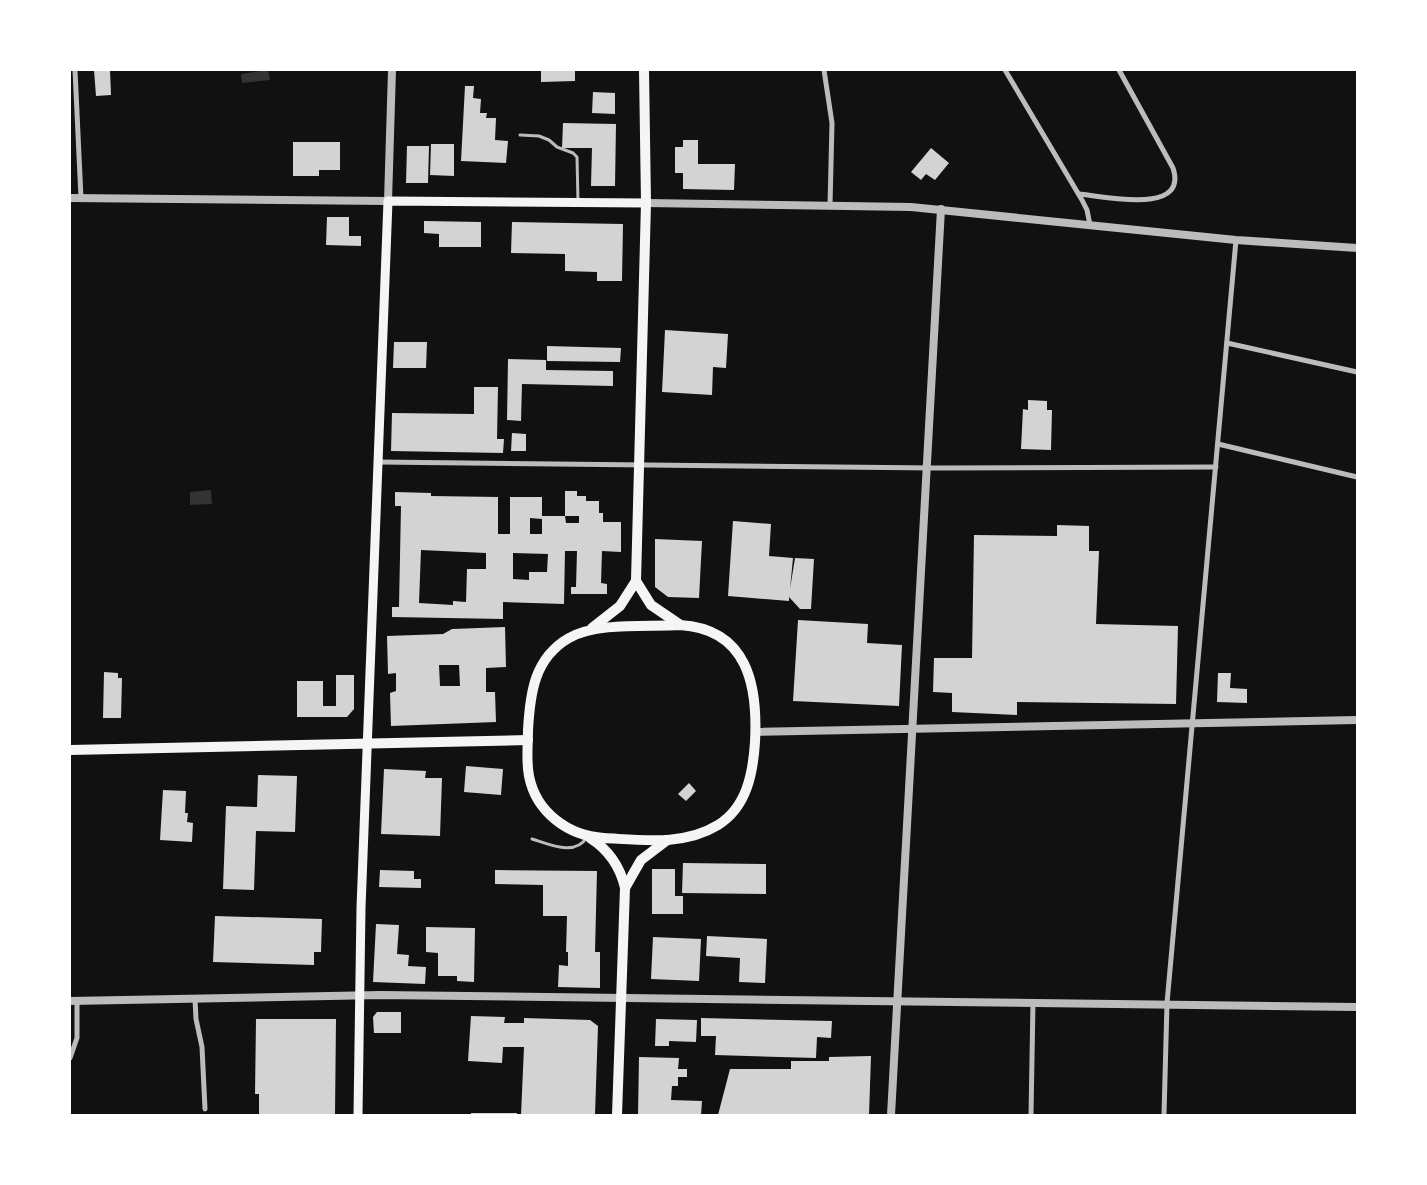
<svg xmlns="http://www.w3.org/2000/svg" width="1427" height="1185" viewBox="0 0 1427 1185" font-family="Cabin,sans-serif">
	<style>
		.water { fill: #333 }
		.building { fill: #d3d3d3; fill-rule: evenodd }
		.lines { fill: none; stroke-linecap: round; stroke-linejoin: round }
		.service { stroke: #bcbcbc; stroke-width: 3 }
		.minor { stroke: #bcbcbc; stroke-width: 5 }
		.tertiary { stroke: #bcbcbc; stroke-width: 8 }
		.secondary { stroke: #f5f5f5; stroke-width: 9 }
		.primary { stroke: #f5f5f5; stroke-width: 10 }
	</style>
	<rect width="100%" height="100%" fill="#111"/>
	<g class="water">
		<path d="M268,70L270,80L242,83L241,74Z"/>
		<path d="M211,490L212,504L190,505V492Z"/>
	</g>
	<g class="building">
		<path d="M94,70H110L111,95L96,96Z"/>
		<path d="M541,70H575V81L541,82Z"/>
		<path d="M465,86H474L473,98L481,99L480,113H487L486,118H496L495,140L508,141L506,163L461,161Z"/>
		<path d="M593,92L615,93V114L592,113Z"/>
		<path d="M563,123L616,124L615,186H591L592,148H562Z"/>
		<path d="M683,140H698V164H735L734,190L683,189V173H675V147H683Z"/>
		<path d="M293,142H340V170H319V176H293Z"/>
		<path d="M431,144H454V176L430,175Z"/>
		<path d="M407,146H429L428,183H406Z"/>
		<path d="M931,148L949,163L935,180L926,174L921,180L911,172Z"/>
		<path d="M327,217H349V236H361V246L326,245Z"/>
		<path d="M424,221L481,222V247H439V234L424,233Z"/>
		<path d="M512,222L623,224L622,281H597V272L565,271V254L511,253Z"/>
		<path d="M665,330L728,334L726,368L713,367L712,395L662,392Z"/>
		<path d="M394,342H427L426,368H393Z"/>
		<path d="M547,346L621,348L620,362L547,361Z"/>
		<path d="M508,359L546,360V370L613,371V386L522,384L521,421L507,420Z"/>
		<path d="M474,387H498L497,439H504L503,453L391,451L392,413L474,414Z"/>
		<path d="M1028,400L1047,401V410H1052L1051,450L1021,449L1023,409L1028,410Z"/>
		<path d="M512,433L526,434V451H511Z"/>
		<path d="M565,491H577V496H586V501H599V513H603V522H621V552L602,551L601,583L607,584V594H571V587H576L577,551H565L564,604L503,602V619L392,617V607H399L401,506H395V492L431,493V496L498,497V534H510V497H542V516H565L566,523H579V516H565ZM530,518L542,519V534H530ZM421,550L486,553V569H467L466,602L453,601V605L419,603ZM513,553L548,554L547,572H529V580L513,579Z"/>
		<path d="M733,521L771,524L769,556L793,558L790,589L795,558L814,559L811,609H800L789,597V601L728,596Z"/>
		<path d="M1057,525L1089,526V551H1099L1096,624L1178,626L1176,704L1017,702V715L952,712V693L933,692L934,658H972L974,535L1057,536Z"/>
		<path d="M655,539L702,541L699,598L668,597L655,587Z"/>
		<path d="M798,620L868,624L867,643L902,645L899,706L793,701Z"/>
		<path d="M505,627L506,667L486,668V692H495L496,722L391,726L390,693L396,691V673L388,674L387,636L443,634L452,629ZM439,665H459L460,686H440Z"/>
		<path d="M104,672L118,673V678H122L121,718H103Z"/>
		<path d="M1218,673H1231L1230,688L1247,689V703L1217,702Z"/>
		<path d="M336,675H354V709L347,717H297V681H323V706H336Z"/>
		<path d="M466,766L503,769L501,795L464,792Z"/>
		<path d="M384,769L426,771L425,778H442L440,836L381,834Z"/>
		<path d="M258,775L297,776L295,832L256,831L254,890L223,889L226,806L257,807Z"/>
		<path d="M689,783L696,791L686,801L678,794Z"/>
		<path d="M163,790L186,791L185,813H188L187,822L193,823L192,842L160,840Z"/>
		<path d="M683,863L766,864V894L682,893Z"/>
		<path d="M652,869H675V896H683V914H652Z"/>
		<path d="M380,870L414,871V879H421V888L379,887Z"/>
		<path d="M495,870L597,871L595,952H600V988L558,987L559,965L568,966V952H566L567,916H543V885L495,884Z"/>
		<path d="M215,916L322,919L321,952H314V965L213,962Z"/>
		<path d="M376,924L399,925L397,954L409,955L408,966L426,967L425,984L373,982Z"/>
		<path d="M426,927L475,928L474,982L457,981V976H438V953L426,952Z"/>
		<path d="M707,936L767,939L765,983L739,982L740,958L706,956Z"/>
		<path d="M653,937L701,939L699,981L651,979Z"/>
		<path d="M377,1012H401V1033H374L373,1017Z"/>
		<path d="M471,1016L505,1017L504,1023H524V1018L590,1020L598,1026L595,1115H521L524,1047H503L502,1063L468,1061Z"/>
		<path d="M701,1018L832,1021L831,1038L817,1037L816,1058L715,1055L716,1036H701Z"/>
		<path d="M256,1019H336L335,1115H259V1094H255Z"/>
		<path d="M656,1019L697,1020L696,1042L669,1041V1046H655Z"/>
		<path d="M871,1056L869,1115H718L730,1069H791V1061H829V1057Z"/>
		<path d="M639,1057L679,1058L678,1069H687V1077H678V1086H672L671,1100L702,1101L701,1115H638Z"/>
		<rect x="471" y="1113" width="46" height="2"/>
	</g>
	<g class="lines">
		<g class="service">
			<path d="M520,135L539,136L549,140L557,147L573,153L577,157L578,202"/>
			<path d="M532,839C549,844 575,857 587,837"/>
		</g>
		<g class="minor">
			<path d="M75,70L81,198"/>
			<path d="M824,70L832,123L830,205"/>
			<path d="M1005,70L1082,200L1087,210L1090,225"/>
			<path d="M1079,194C1102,196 1189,216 1173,168L1119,70"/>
			<path d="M1227,343L1357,372"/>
			<path d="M1218,444L1357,477"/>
			<path d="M379,462L935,468L1216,467"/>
			<path d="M195,999L196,1019L202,1047L205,1109"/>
			<path d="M70,1058L77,1038V1001"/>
			<path d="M1031,1115L1033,1002"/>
			<path d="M1164,1115L1167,1003L1236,240"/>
		</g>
		<g class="tertiary">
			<path d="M70,198L388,201L392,70"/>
			<path d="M646,203L911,207L1236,240L1357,248"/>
			<path d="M755,732L1357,720"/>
			<path d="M70,1001L380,995L1357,1007"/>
			<path d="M891,1115L941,209"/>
		</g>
		<path class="secondary" d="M358,1115L361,908L388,201L646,203"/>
		<g class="primary">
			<path d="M636,581L651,605L679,624"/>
			<path d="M680,625C748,629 758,686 755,742C753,773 747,807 718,825C684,846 642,840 604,838C568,836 536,812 529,776C526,761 528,745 528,730C530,694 534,658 569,638C597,622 648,627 680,625Z"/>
			<path d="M592,628L620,606L636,581L646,203L644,70"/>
			<path d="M70,750L528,740"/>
			<path d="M590,838C609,850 620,866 625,888L617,1115"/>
			<path d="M625,888L641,860L666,841"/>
		</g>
	</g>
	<rect width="1427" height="1185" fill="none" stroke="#ffffff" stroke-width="142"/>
</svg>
